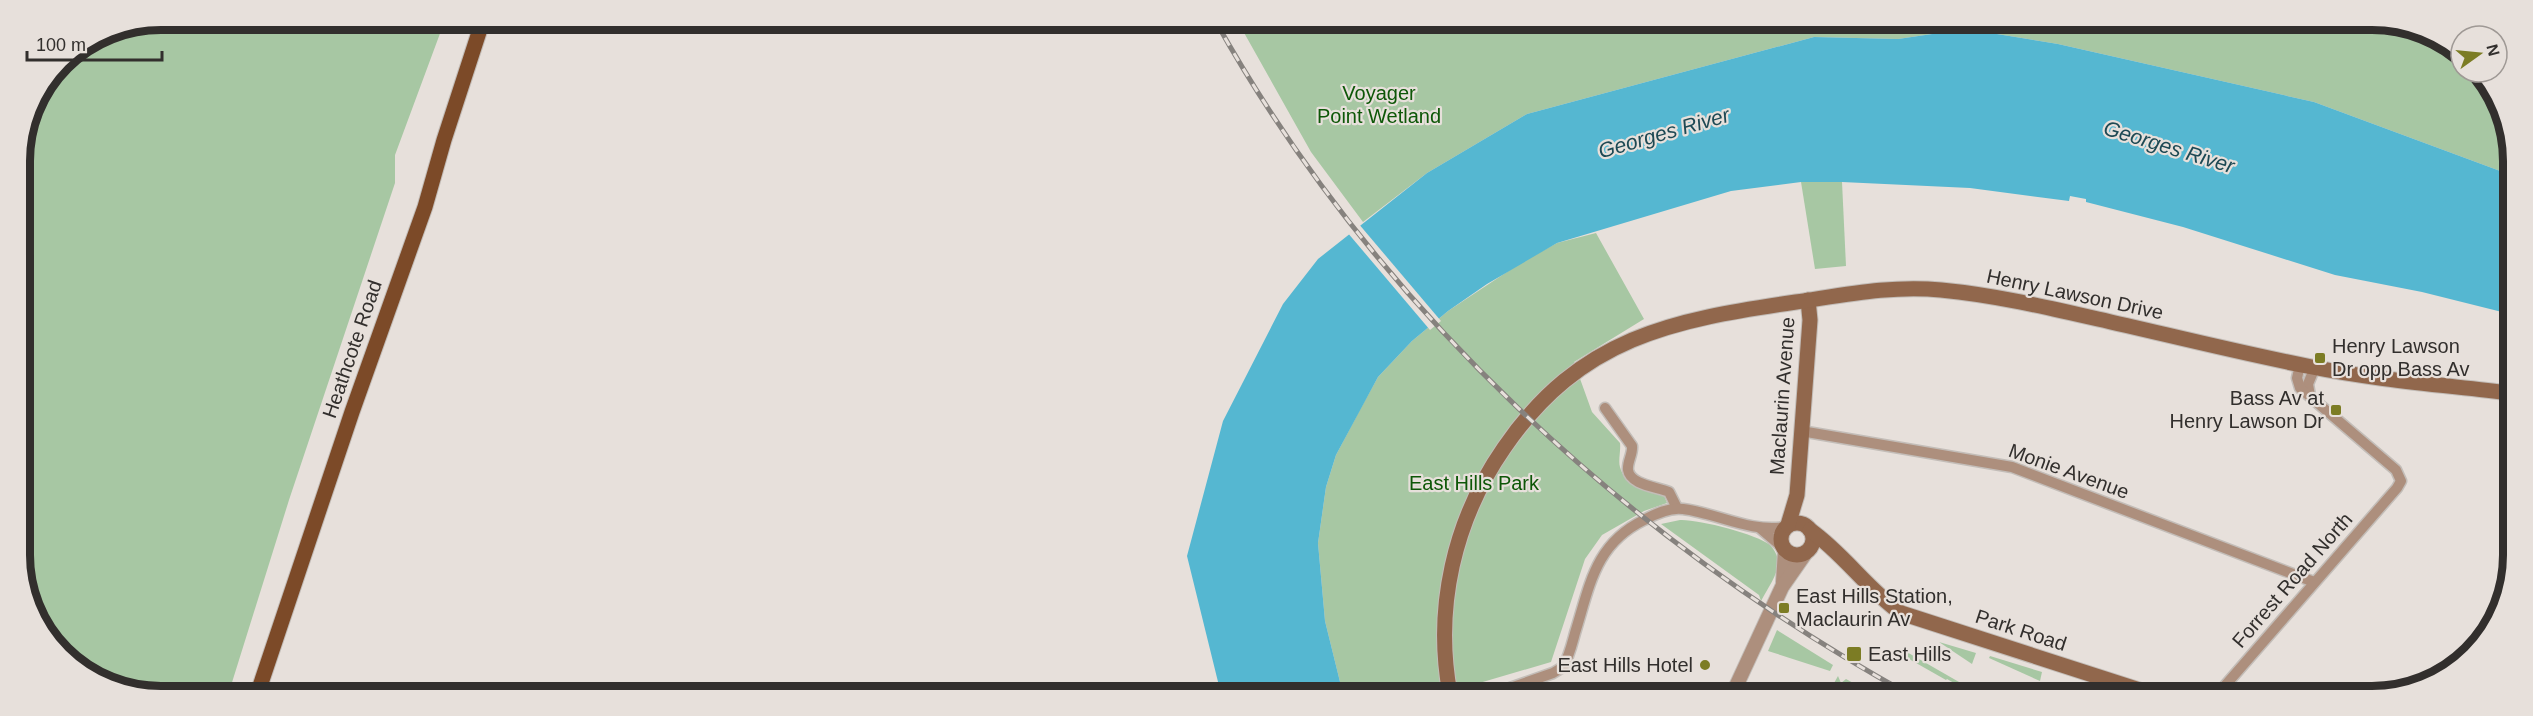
<svg xmlns="http://www.w3.org/2000/svg" width="2533" height="716" viewBox="0 0 2533 716" font-family="Arial,sans-serif">
	<style>
		.green { fill: #a7c7a3 }
		.water { fill: #55b7d1 }
		.pier { fill: #e7e0db }
		.lines { fill: none; stroke-linecap: round; stroke-linejoin: round }
		.minor-casing { stroke: #c3bdb8; stroke-width: 13 }
		.tertiary-casing { stroke: #c3bdb8; stroke-width: 16 }
		.secondary-casing { stroke: #c3bdb8; stroke-width: 17 }
		.primary-casing { stroke: #c3bdb8; stroke-width: 17 }
		.minor { stroke: #ad8f7d; stroke-width: 10 }
		.tertiary { stroke: #ad8f7d; stroke-width: 14 }
		.secondary { stroke: #91674c; stroke-width: 15 }
		.primary { stroke: #7c4a28; stroke-width: 15 }
		.rail-casing { stroke: #86827e; stroke-width: 5 }
		.rail { stroke: #e7e0db; stroke-width: 3; stroke-dasharray: 9; stroke-linecap: butt }
		.poi-dot { fill: #7c7c24; stroke: #e7e0db; stroke-width: 2 }
		.labels { text-anchor: middle; stroke-width: 4.5; stroke-linejoin: round; paint-order: stroke }
		.park-label { font-size: 20px; fill: #0d5707; stroke: #e7e0db }
		.street-label { font-size: 20px; fill: #322f2d; stroke: #e7e0db }
		.poi-label { font-size: 20px; fill: #322f2d; stroke: #e7e0db; text-anchor: start }
		.water-label { font-size: 21px; font-style: italic; fill: #1d4954; stroke: #e7e0db }
		.rim { fill: none; stroke: #322f2d; stroke-width: 8 }
	</style>
	<rect width="100%" height="100%" fill="#e7e0db"/>
	<g class="green">
		<path d="M161,20H445L395,155V183L289,500L229,692H125L61,655L22,582L20,152L34,99L61,61L107,30Z"/>
		<path d="M1238,22L2408,24L2461,55V72H2478L2511,134V175L2314,102L2058,44L1966,29L1898,39L1814,37L1527,114L1427,173L1363,222L1311,152Z"/>
		<path d="M1801,182H1842L1846,266L1815,269Z"/>
		<path d="M1596,233L1644,319L1574,362L1592,412L1620,443C1621,450 1618,461 1620,467C1625,487 1648,489 1664,495L1667,503L1644,511L1602,535L1585,559L1551,662L1442,694H1343L1325,621L1318,543L1326,487L1336,455L1362,406L1378,377L1412,341L1448,311L1522,262L1557,243Z"/>
		<path d="M1680,520C1697,519 1757,534 1770,545C1774,549 1778,556 1778,562C1778,575 1767,589 1761,601L1759,595L1661,524Z"/>
		<path d="M1777,630L1833,665L1830,671L1768,651Z"/>
		<path d="M1939,642L1976,653L1972,664Z"/>
		<path d="M1905,651L1973,690L1976,686L1988,690L1987,695H1975L1947,679L1946,680L1902,655Z"/>
		<path d="M1990,656L2042,672L2040,681L1989,658Z"/>
		<path d="M1838,676L1841,683L1846,679L1875,695H1840L1829,692Z"/>
	</g>
	<path class="water" d="M1966,29L2058,44L2314,102L2511,175L2510,314L2422,292L2335,275L2183,227L2086,202V199L2070,196L2069,201L1970,188L1842,182H1801L1731,191L1557,243L1487,284L1448,311L1412,341L1378,377L1336,455L1326,487L1318,543L1325,621L1343,694H1221L1187,556L1223,421L1283,304L1318,259L1427,173L1527,114L1814,37L1898,39Z"/>
	<path class="pier" d="M1358,223L1441,321L1430,330L1347,232Z"/>
	<g class="lines">
		<g class="minor-casing">
			<g id="minor">
				<path d="M2310,396L2308,384L2315,367"/>
				<path d="M1605,408L1632,446C1633,454 1627,462 1628,470C1630,485 1658,487 1669,492L1677,508"/>
				<path d="M1801,431L2012,467L2314,582"/>
				<path d="M1761,529L1782,547"/>
				<path d="M1493,694L1553,673L1563,667C1569,657 1572,644 1575,633C1590,585 1595,544 1644,520C1655,514 1669,507 1683,509C1716,513 1751,533 1785,527"/>
				<path d="M2216,696L2397,488L2401,481L2396,470L2300,388L2297,378L2300,365"/>
			</g>
		</g>
		<g class="tertiary-casing">
			<g id="tertiary">
				<path d="M1783,582L1785,551"/>
				<path d="M1732,695L1782,587L1805,554"/>
			</g>
		</g>
		<g class="secondary-casing">
			<g id="secondary">
				<circle cx="1797" cy="539" r="16"/>
				<path d="M1788,525L1797,495L1810,320L1808,300"/>
				<path d="M1810,530C1844,554 1867,589 1901,613L2158,696"/>
				<path d="M1450,694C1434,608 1454,520 1504,448C1580,337 1672,320 1796,302C1844,295 1892,285 1941,290C1994,295 2046,307 2098,319C2169,335 2240,353 2312,367C2377,380 2444,385 2510,393"/>
			</g>
		</g>
		<g class="primary-casing">
			<path id="primary" d="M258,692L352,412L425,207L444,140L483,20"/>
		</g>
		<use href="#minor" class="minor"/>
		<use href="#tertiary" class="tertiary"/>
		<use href="#secondary" class="secondary"/>
		<use href="#primary" class="primary"/>
		<g class="rail-casing">
			<path id="rail" d="M1216,22C1375,306 1626,538 1910,695"/>
		</g>
		<use href="#rail" class="rail"/>
	</g>
	<g class="poi-dot">
		<rect x="2314" y="352" width="12" height="12" rx="3"/>
		<rect x="2330" y="404" width="12" height="12" rx="3"/>
		<rect x="1778" y="602" width="12" height="12" rx="3"/>
		<rect x="1846" y="646" width="16" height="16" rx="3"/>
		<circle cx="1705" cy="665" r="6"/>
	</g>
	<g class="labels">
		<g class="park-label">
			<text x="1379" y="100">Voyager<tspan x="1379" dy="23">Point Wetland</tspan></text>
			<text x="1474" y="490">East Hills Park</text>
		</g>
		<g class="street-label">
			<text transform="translate(2075 294) rotate(12)" y="7">Henry Lawson Drive</text>
			<text transform="translate(352 349) rotate(-71)" y="7">Heathcote Road</text>
			<text transform="translate(1782 396) rotate(-86)" y="7">Maclaurin Avenue</text>
			<text transform="translate(2069 471) rotate(20)" y="7">Monie Avenue</text>
			<text transform="translate(2292 580) rotate(-49)" y="7">Forrest Road North</text>
			<text transform="translate(2021 630) rotate(18)" y="7">Park Road</text>
		</g>
		<g class="poi-label">
			<text x="2332" y="353">Henry Lawson<tspan x="2332" dy="23">Dr opp Bass Av</tspan></text>
			<text x="2324" y="405" text-anchor="end">Bass Av at<tspan x="2324" dy="23">Henry Lawson Dr</tspan></text>
			<text x="1796" y="603">East Hills Station,<tspan x="1796" dy="23">Maclaurin Av</tspan></text>
			<text x="1868" y="661">East Hills</text>
			<text x="1693" y="672" text-anchor="end">East Hills Hotel</text>
		</g>
		<g class="water-label">
			<text transform="translate(1664 133) rotate(-16)" y="7">Georges River</text>
			<text transform="translate(2169 147) rotate(17)" y="7">Georges River</text>
		</g>
	</g>
	<path d="M0 0H2533V716H0ZM161 30H2372A131 131 0 0 1 2503 161V555A131 131 0 0 1 2372 686H161A131 131 0 0 1 30 555V161A131 131 0 0 1 161 30Z" fill="#e7e0db" fill-rule="evenodd"/>
	<path class="rim" d="M161 30H2372A131 131 0 0 1 2503 161V555A131 131 0 0 1 2372 686H161A131 131 0 0 1 30 555V161A131 131 0 0 1 161 30Z"/>
	<g transform="translate(2479 54) rotate(75)"><circle r="28" fill="#e7e0db" stroke="#9f9995" stroke-width="1.5"/>
	<path d="M0-4.5L10 22L0 15L-10 22Z" fill="#7c7c24"/>
	<text y="-9" font-size="16" font-weight="bold" text-anchor="middle" fill="#322f2d">N</text>
	</g>
	<path d="M27 51v9h135v-9" fill="none" stroke="#322f2d" stroke-width="3"/>
	<text x="36" y="51" font-size="18" fill="#322f2d" stroke="#e7e0db" stroke-width="4.5" paint-order="stroke">100 m</text>
</svg>
